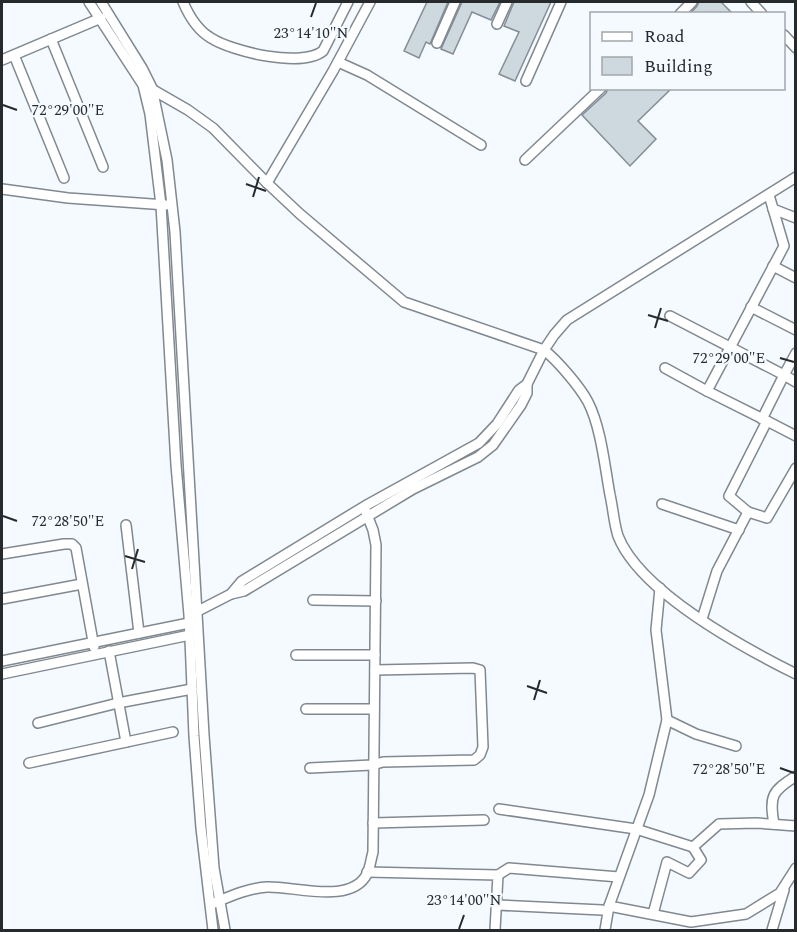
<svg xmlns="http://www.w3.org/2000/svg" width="797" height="932" viewBox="0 0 797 932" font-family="Spectral,serif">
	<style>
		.building { fill: #ced8df; stroke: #858e96; stroke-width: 1.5 }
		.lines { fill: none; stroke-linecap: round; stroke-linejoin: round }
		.minor-casing { stroke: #808990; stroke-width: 12 }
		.minor { stroke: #fff; stroke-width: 9 }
		.ticks { fill: none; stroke: #272a2d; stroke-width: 2 }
		.ticks-label { font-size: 15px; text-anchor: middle; fill: #272a2d; stroke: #f4faff; stroke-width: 4.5; stroke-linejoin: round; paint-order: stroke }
	</style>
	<rect width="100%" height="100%" fill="#f4faff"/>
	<g class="building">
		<path d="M427,2H448L430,44L426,42L419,58L404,51Z"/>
		<path d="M462,2H500L491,20L472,12L453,54L441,49Z"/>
		<path d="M514,2H551L515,81L499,74L519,32L504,26Z"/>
		<path d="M699,2H721L733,14H690L697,6Z"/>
		<path d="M608,88H672L638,121L656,139L630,166L582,115L606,93Z"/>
	</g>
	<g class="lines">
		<g class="minor-casing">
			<g id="minor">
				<path d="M89,2L143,85L150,114L161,205L176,465L189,615L194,736L201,828L213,930"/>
				<path d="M101,2L142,68L152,88L167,160L175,232L204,735L214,868L225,930"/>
				<path d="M183,2C189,16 197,30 211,38C233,52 302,68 323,51L348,2"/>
				<path d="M751,2L762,14"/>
				<path d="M680,14L692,2"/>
				<path d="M497,24L507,2"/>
				<path d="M784,35L796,48"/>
				<path d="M51,39L103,167"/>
				<path d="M437,43L455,2"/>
				<path d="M14,55L64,178"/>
				<path d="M2,60L101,18"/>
				<path d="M338,62L367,75L481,145"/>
				<path d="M526,81L561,2"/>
				<path d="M148,87L188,110L213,128L267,183L300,214L404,302L544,350C558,361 580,387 588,402C601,427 605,468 610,495C613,508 614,524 618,536C640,592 744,648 796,674"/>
				<path d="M525,160L601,88"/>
				<path d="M267,183L333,71L370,2"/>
				<path d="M2,189L68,198L166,205"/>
				<path d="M773,209L796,218"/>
				<path d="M773,266L796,278"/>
				<path d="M751,307L796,330"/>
				<path d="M670,316L784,375L762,419"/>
				<path d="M796,353L784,375L796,382"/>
				<path d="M665,368L707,391"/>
				<path d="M767,421L796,436"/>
				<path d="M662,504L739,530"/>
				<path d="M748,512L767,518L796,468"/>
				<path d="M126,525L139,633"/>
				<path d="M2,554L64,544H72L76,548L94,647"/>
				<path d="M660,588L656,630L667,720L649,795L609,906L691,922L746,914L780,893L796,868"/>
				<path d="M231,594L242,581L365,506L479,443L497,424L519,390L527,384"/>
				<path d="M2,599L82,584"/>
				<path d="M313,600L376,601"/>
				<path d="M194,613L231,594L244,591L413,489L478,457L493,445L521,405L527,393V384L544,350L554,335L567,320L796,177"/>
				<path d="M702,619L717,571L748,512L729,496L767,421L707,391L784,246L769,195"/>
				<path d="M109,651L126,742"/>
				<path d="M296,655H375"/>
				<path d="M2,661L189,623"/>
				<path d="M2,674L190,635"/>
				<path d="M306,709H374"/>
				<path d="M667,720L696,734L736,746"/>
				<path d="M38,723L118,703L192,689"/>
				<path d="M29,763L173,732"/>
				<path d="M310,768L372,765L383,762L474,760L480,755L483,747L480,670L473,668L375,670"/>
				<path d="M499,809L636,829L693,847"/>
				<path d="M373,823L484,820"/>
				<path d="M774,824C769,796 772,791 796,776"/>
				<path d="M367,872L498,875L495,930"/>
				<path d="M498,875L509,868L619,877"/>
				<path d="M214,903C231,896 249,888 267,887C295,886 351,905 367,874C370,868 371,859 373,852L376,545L373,530L364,507"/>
				<path d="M497,905L602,910"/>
				<path d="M653,914L667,862L689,873L701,860L693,847L719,824L756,823L796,826"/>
				<path d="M605,930L609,906"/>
				<path d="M772,930L784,890"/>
			</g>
		</g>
		<use href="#minor" class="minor"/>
	</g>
	<path class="ticks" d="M311,17L316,3M3,105L17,110M246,184L266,191M253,197L259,177M648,315L668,321M655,328L661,308M780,358L794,362M3,516L17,521M125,556L145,562M132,569L138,549M527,686L547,693M534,700L540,680M780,768L794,773M459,929L464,915"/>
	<g class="ticks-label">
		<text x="311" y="38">23°14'10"N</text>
		<text x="68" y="115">72°29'00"E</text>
		<text x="729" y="363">72°29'00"E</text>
		<text x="68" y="526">72°28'50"E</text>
		<text x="729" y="774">72°28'50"E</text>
		<text x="464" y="905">23°14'00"N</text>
	</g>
	<rect width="797" height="932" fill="none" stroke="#272a2d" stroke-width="6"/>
	<rect x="590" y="12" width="195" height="78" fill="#f4faff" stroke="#a2a7ab" stroke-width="1.5"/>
	<rect x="602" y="32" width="30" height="9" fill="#ffffff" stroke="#a2a7ab" stroke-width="1.5"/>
	<text x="644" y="42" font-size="18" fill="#272a2d">Road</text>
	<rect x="602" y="57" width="30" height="18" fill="#ced8df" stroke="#a2a7ab" stroke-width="1.5"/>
	<text x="644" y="72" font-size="18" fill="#272a2d">Building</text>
</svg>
